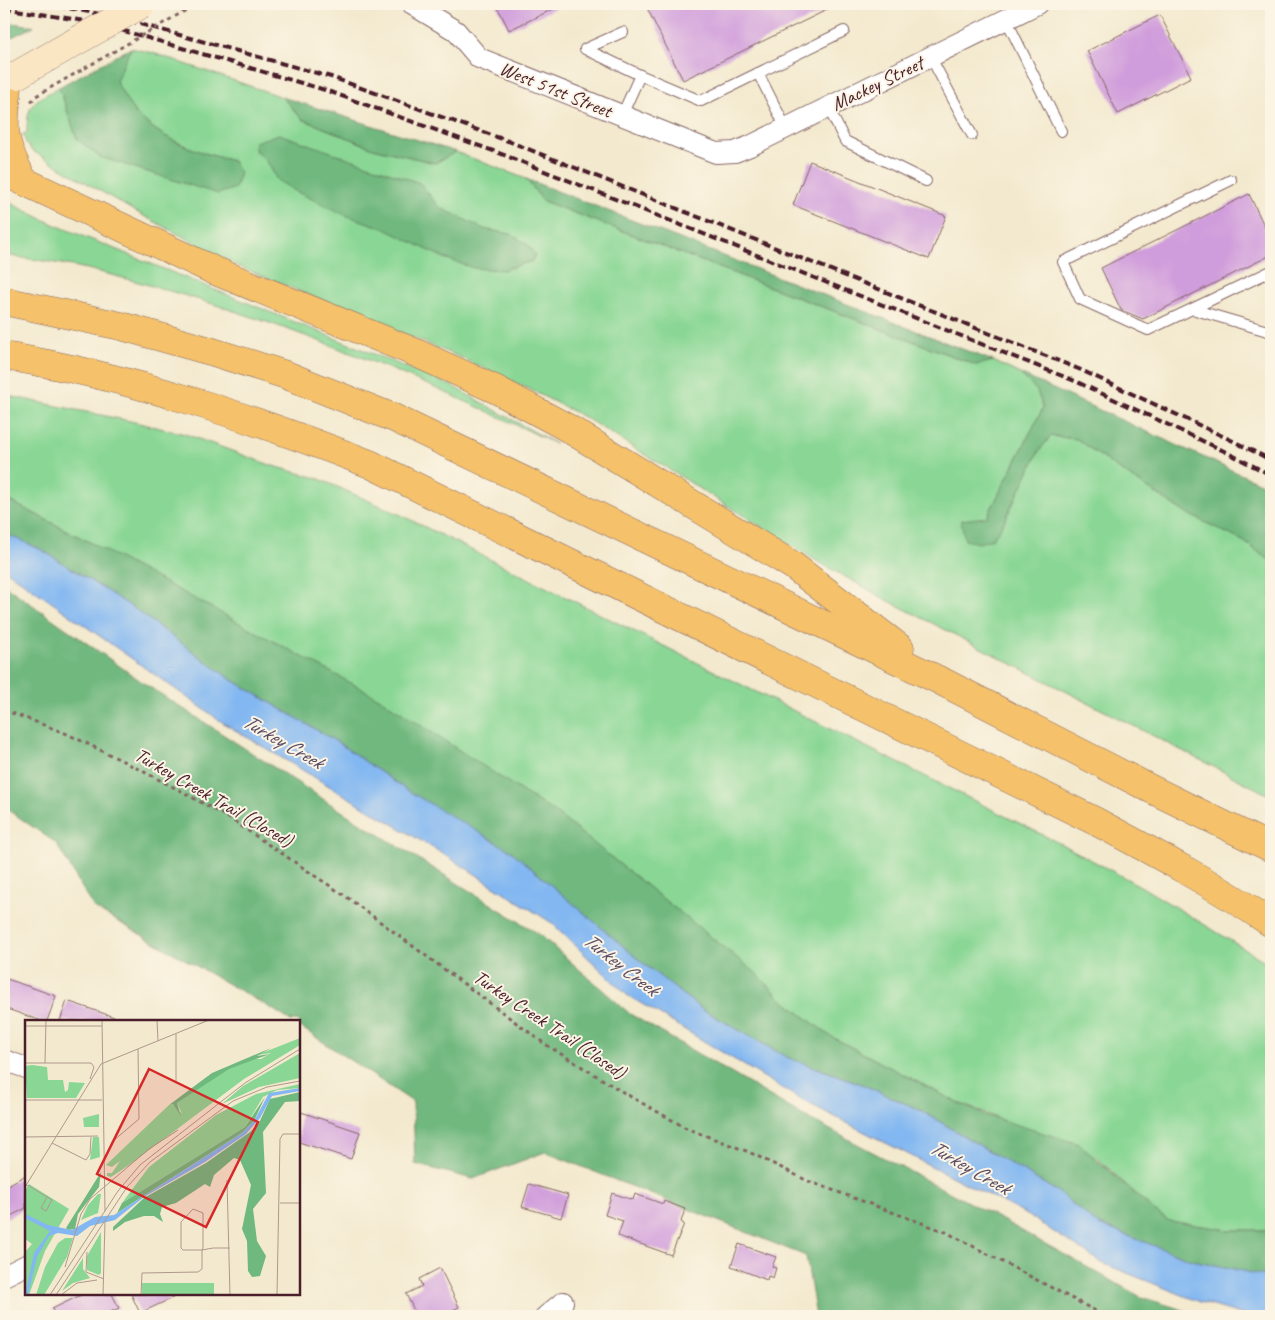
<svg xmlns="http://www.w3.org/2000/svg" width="1275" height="1320" viewBox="0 0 1275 1320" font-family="Caveat,sans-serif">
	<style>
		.green { fill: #8ad795; stroke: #6a7b60 }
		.forest { fill: #6fb87e; stroke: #5c6c54 }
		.water { fill: #82b7f1; stroke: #666b8e }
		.building { fill: #d09ddc }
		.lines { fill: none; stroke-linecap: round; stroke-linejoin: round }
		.lane-casing { stroke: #856664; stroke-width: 12 }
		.street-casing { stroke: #856664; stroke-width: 22 }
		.highway-casing { stroke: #856664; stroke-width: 29 }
		.path { stroke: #856664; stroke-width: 3; stroke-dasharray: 4 4; stroke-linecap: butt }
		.lane { stroke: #fff; stroke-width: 10 }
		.street { stroke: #fff; stroke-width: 20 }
		.highway { stroke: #f5c16b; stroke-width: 28 }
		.rail { stroke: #4a1f2b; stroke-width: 4; stroke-dasharray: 8 4; stroke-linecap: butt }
		.secondary-bridge-casing { stroke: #856664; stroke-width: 29; stroke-linecap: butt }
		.path-bridge { stroke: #856664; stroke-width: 3; stroke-dasharray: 4 4; stroke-linecap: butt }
		.secondary-bridge { stroke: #fbe6c4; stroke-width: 28 }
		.labels { text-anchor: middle; stroke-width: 4; stroke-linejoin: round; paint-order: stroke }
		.street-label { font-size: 20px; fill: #4a1f2b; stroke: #fcf5e5 }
		.water-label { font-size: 21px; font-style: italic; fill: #5b4d66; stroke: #fcf5e5 }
		.inset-road { fill: none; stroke: #af988d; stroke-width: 1 }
		.view { fill: #d62828; fill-opacity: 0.15; stroke: #d62828; stroke-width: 2.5 }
		.inset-edge { fill: none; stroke: #4a1f2b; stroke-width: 2.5 }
	</style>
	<rect width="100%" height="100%" fill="#fcf5e5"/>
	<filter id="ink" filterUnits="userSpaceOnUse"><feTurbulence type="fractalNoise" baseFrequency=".02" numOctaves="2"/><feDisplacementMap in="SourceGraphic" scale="10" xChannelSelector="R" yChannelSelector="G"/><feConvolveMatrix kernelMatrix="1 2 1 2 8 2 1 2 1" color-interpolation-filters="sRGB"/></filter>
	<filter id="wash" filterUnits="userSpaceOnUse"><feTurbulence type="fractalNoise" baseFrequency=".0096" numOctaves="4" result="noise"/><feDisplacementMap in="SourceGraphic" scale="20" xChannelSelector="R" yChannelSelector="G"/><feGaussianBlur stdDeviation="1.12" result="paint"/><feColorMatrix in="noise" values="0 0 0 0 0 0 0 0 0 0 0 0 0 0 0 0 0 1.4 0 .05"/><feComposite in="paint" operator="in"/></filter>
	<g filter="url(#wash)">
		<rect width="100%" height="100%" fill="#f3e9ce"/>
		<g class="green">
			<path d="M131,48L153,53L282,97L302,119L373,148L435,163L456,152L526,179L543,201L976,365L993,361L1020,374L1037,391L1043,408L987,517L1002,526L1039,451L1050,436L1077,439L1114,466L1184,512L1243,541L1271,561V796L885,599L815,560L586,418L533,391L457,356L238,266L129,208L31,150L26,143L23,134L27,133C27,101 34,102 59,87L77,139L233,161C198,152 163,141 137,114C128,105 122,92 116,81Z"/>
			<path d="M4,200L53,224L450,385L556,444C409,372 259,312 100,272C69,264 36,260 4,255Z"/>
			<path d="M4,395L130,421L185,434L273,466L317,478L399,514L1067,847L1142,887L1271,965V1230H1229L1169,1221L1153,1210L1096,1157L956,1102L830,1036L784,1001L756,973L95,545L4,498Z"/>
		</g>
		<g class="forest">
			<path d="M4,22L34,26L4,41Z"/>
			<path d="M131,48L116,81C122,92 128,105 137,114C163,141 198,152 233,161L240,173L235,188L218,194L100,157L77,139L59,87Z"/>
			<path d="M282,97L456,152L435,163L373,148L302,119Z"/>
			<path d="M279,134L420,183L439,207L484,229L511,234L527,244L535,255L532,261L503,270L473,268L444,258L383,228L345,215L295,191L277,180L268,163L255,150V142Z"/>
			<path d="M526,179L993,361L976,365L543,201Z"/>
			<path d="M1020,374L1271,488V561L1243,541L1184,512L1114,466L1077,439L1051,436L1039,451L1002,526L992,539L979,543L965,540L961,520L987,517L1043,408L1037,391Z"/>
			<path d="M4,498L95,545L379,698L557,814L756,973L784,1001L830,1036L956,1102L985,1115L1079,1144L1153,1210L1169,1221L1229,1230H1271V1277L1192,1260L1097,1224L1058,1192L920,1110L859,1083L786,1057L700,1008L644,964L405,789L337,742L229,678L132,607L42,550L4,533Z"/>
			<path d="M4,585L145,684L343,812L539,934L630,1014L804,1116L1002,1220L1141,1297L1203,1316H816L806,1256L545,1152L473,1179L415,1164L413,1102L299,1026V1021H291L269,1007L94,908L56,843L4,807Z"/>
		</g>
		<path class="water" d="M4,533L42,550L132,607L229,678L337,742L405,789L511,851L644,964L700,1008L786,1057L859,1083L920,1110L1058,1192L1097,1224L1192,1260L1271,1277V1316H1247L1200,1302L1102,1263L1029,1216L800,1099L627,995L552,923L450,858L225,724L4,569Z"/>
		<g id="blocks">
			<g class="building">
				<path d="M496,4H564L509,30Z"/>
				<path d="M645,4H839L683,80Z"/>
				<path d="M1160,15L1191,77L1118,114L1087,51Z"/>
				<path d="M810,161L946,216L929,259L793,205Z"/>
				<path d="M1249,194L1271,240V255L1143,319L1121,310L1101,268Z"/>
				<path d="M4,978L56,996L47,1021H42L4,1008Z"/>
				<path d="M67,1001L126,1021H60Z"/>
				<path d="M301,1112L360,1132L351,1159L299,1142V1121Z"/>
				<path d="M26,1175V1208L7,1218L4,1212V1187Z"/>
				<path d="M529,1184L568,1195L561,1218L522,1207Z"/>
				<path d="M612,1193L633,1200L635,1194L663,1204L664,1201L685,1209L681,1222L684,1224L671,1255L618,1236L623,1221L605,1215Z"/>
				<path d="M739,1244L776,1257L772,1267L776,1268L773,1278L768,1276L767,1280L731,1266Z"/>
				<path d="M440,1268L459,1307L441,1316H417L406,1294L422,1286L419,1279Z"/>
				<path d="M83,1294H112L119,1308L102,1316H56L52,1309Z"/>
				<path d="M131,1294H181L140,1313Z"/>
			</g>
		</g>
	</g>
	<g filter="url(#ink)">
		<use href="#blocks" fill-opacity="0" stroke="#856664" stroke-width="1"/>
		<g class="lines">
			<g class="lane-casing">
				<g id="lane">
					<path d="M1006,19L1061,131"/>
					<path d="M930,56L972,135"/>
					<path d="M758,73L786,128"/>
					<path d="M640,75L701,101L844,31"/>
					<path d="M828,107L845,141L926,181"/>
					<path d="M622,115L640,75L585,49L623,32"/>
					<path d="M1271,271L1192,309L1271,332"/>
					<path d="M1192,309L1148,330L1080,299L1063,262L1231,180"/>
				</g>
			</g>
			<g class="street-casing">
				<g id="street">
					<path d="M411,4L456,31L479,58L716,153L735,152L750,146L1037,4"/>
					<path d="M4,1060L26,1068"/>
					<path d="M4,1276L26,1265"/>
					<path d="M546,1316L563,1302"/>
				</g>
			</g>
			<g class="highway-casing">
				<g id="highway">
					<path d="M9,80C7,96 4,113 5,130C6,148 16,165 23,181"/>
					<path d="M4,172L213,270L414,352L497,390L566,427L792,565L900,648"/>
					<path d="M4,301L121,326L210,351L286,375L394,418L943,682L1151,789L1271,848"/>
					<path d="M4,356C130,376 251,418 370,464L1095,821C1155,853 1215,885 1271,923"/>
				</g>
			</g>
			<g class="path">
				<path d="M31,102L36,96L57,84"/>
				<path d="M4,710L65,733L119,759L183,792L232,820L348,898L545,1044L626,1094L688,1129L749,1152L808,1181L946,1232L1105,1316"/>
			</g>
			<use href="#lane" class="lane"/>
			<use href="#street" class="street"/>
			<use href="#highway" class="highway"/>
			<g class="rail">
				<path d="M46,4L111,16L331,77L508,141L1081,370L1231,440L1271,460"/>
				<path d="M4,8L97,23L325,90L499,153L1075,381L1224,451L1271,475"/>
			</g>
			<g class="secondary-bridge-casing">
				<path id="secondary-bridge" d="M17,75L142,4"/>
			</g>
			<path class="path-bridge" d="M57,84L197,4"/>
			<use href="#secondary-bridge" class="secondary-bridge"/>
		</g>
	</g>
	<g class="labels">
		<g class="street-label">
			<text transform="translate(877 83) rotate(-26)" y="7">Mackey Street</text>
			<text transform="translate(556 89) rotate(22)" y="7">West 51st Street</text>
			<text transform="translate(214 797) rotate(30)" y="7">Turkey Creek Trail (Closed)</text>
			<text transform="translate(550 1024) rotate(34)" y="7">Turkey Creek Trail (Closed)</text>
		</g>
		<g class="water-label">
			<text transform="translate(283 741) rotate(30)" y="7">Turkey Creek</text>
			<text transform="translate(621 964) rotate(38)" y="7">Turkey Creek</text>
			<text transform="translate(970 1167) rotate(30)" y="7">Turkey Creek</text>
		</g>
	</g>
	<g transform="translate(25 1020)">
		<rect width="275" height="275" fill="#f3e9ce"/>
		<path d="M275,18V25L219,59L104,145L86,157L82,156V153H87L95,141L87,147L81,145L144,85L148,84L157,94L152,83L204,48L227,39H236L246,33L232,35ZM275,33V58L234,67L197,84L218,66ZM7,45L22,47L23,60H38L40,72L43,70L44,62L60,63L51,78H2L0,46ZM275,64V68L252,70L238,77L220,107L97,183L88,195L124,147L191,95L231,74ZM74,94V107H59L58,98ZM68,117H74L75,137L65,140ZM4,164L44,189L20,231L4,275H0V232L7,224L0,219V171ZM73,174H76L73,193L56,200L63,185ZM76,212V253L74,255L62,250V236ZM40,218H48L42,237L19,275H11L20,247L33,223ZM58,238V249L65,258L48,263L37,271ZM117,263H189V275H117Z" fill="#8ad795"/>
		<path d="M246,28L232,36L245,34L204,49L152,83L156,96L148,84L144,85L187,53ZM275,72V81L260,82L238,112L241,173L228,189L232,221L241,236L235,256L227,257L223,251L222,221L217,209L226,165L215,140L209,138L189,155L185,167L180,164L151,183L137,187L135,194L138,202L129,196H119L100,202L88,211V207L119,178L181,143L225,112L234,103L245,79ZM240,77L229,101L217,113L92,193L97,183L220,107ZM76,152L74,167L53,194L50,209L43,210L41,208Z" fill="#6fb87e"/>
		<path d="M275,68V71L247,76L235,98L221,114L180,142L119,177L90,200L65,206L52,216L33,213L24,216L12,237L3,275H0L9,233L25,211L0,198V194L23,205L47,210L70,197L89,195L217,113L229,101L244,73Z" fill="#82b7f1"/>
		<path class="inset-road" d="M77,0L80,191M132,0L133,21M0,6H77M151,14V62M0,43H66L69,47L65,59M20,43L21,0M0,80H77M0,117L73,116M88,121L114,99L113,29M27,123L61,140L65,134L66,117M202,160L205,275M1,165L4,166L27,180L21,191L16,188L22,177M0,167L76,44L184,0M255,183H275M62,232L61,252L79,259M40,247L56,194L65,179L124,129L153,110M25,275L93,171L115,145L220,63L275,29M31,275L102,167L125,142L208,81L242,67L275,61M36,275L52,263L72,260M78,275L80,202M116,275L117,253L173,252L177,249V230L178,228V193L168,189L156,202V228L158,230H177L188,228H205M252,275L255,119L258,114H275"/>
		<path class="view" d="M124,49L233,102L181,207L72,154Z"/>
		<rect width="275" height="275" class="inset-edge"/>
	</g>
	<rect width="1275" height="1320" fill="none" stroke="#fcf5e5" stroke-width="20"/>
</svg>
